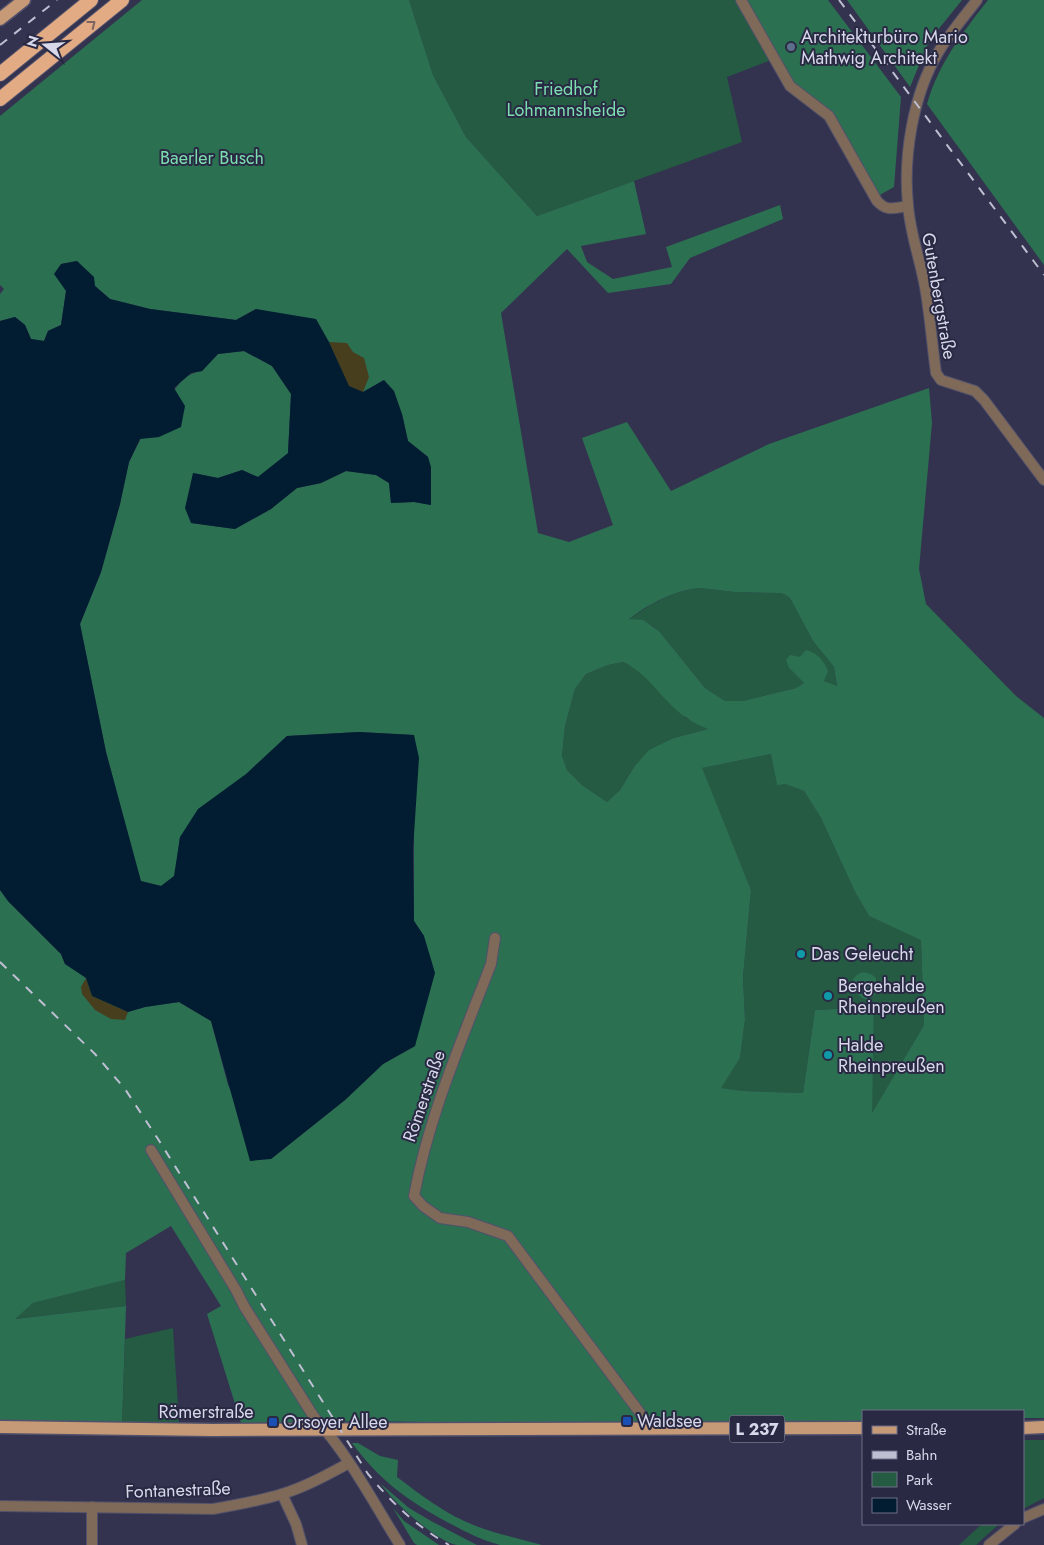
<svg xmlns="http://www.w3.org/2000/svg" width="1044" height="1545" viewBox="0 0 1044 1545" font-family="Jost,sans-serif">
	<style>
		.green { fill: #255b43 }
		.forest { fill: #2c7052; fill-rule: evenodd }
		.sand { fill: #473e1e }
		.water { fill: #021d31 }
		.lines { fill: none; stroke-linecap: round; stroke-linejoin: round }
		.minor-casing { stroke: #51516b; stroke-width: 12 }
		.major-casing { stroke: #51516b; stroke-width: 15 }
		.highway-casing { stroke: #51516b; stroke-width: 16 }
		.minor { stroke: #7f6958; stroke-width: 10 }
		.major { stroke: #c69977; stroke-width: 12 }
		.highway { stroke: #e2ab83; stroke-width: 14 }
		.rail { stroke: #bebfd2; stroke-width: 2; stroke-dasharray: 9 9; stroke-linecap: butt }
		.oneway { stroke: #7c6460 }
		.service-dot { fill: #5c6f8a; stroke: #292944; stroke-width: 2 }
		.culture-dot { fill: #0f9aa8; stroke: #292944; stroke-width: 2 }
		.transit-dot { fill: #1a4fb4; stroke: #292944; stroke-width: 2 }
		.labels { text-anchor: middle; stroke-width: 4; stroke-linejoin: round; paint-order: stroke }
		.shield { fill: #292944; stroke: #a3a4b8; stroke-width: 1 }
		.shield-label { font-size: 16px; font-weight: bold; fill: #d7d8ea }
		.poi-label { font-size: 18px; fill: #d7d8ea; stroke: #292944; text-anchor: start }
		.park-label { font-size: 18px; fill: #7cddaf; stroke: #292944 }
		.street-label { font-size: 18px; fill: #d7d8ea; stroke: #292944 }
	</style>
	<rect width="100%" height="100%" fill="#33334f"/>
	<g class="green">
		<path d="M409,0H735L774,59L727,77L742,142L537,216L466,137L433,75Z"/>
		<path d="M700,588L734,592L778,593L784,594L790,598L813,641L834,667L837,687L824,681L800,657L789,668L804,683L796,688L743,701H725L705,688L659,631L651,625L628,620C649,605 674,590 700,588Z"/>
		<path d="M623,662L635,668L646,676L686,718L708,729L674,738L634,767L620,790L607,802L582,785L567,770L562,757L565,726L575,689L586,674L608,665Z"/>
		<path d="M771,754L777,784H785L804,791L821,818L855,892L869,916L921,939L924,1025L871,1115L874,1007L815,1010L803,1093L742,1091L720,1088L740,1058L745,1020L743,977L751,890L701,768Z"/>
		<path d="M125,1280L126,1306L14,1319L33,1303Z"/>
		<path d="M173,1328L179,1423H122L125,1339Z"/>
		<path d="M1023,1440H1044V1498L1023,1509Z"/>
		<path d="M982,1524H999L976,1545H959Z"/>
	</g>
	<g class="forest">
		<path d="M142,0H409L433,75L466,137L537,216L634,181L646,234L581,246L587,262L613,279L672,267L666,247L780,205L783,219L690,258L671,284L608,293L567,249L501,313L538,533L569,542L613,525L582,438L627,422L671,491L769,444L929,388L932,423L919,569L926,604L1016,696L1044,718V1418H1023V1411H863V1422L643,1426L365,1421L241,1423L207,1314L221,1306L171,1226L126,1253L125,1280L33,1303L15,1319L126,1306L122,1423L0,1421V890L8,901L61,954L65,964L82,974L127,1012L145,1007L179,1002L211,1021L228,1085L271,1159L345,1100L383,1064L415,1046L424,936L414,921V735L359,732L287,736L180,837L175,876L161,886L140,881L106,752L80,624L101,572L120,504L129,462L141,438L159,437C166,412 171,375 202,371L218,354L244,351L272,366L291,394L288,454L258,477L242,470L218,478L193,473L191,523L235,529L271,509L297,488L321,483L346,471L376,475L389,483L391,503L414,502L431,505L428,457L408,441L402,414L384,380L363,392L256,309L236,320L150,309L110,299L95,286L77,261L61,264L66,291L61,325L48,331L44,341L31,339L25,325L15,317L0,321V294L4,289L0,285V116ZM700,588L734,592L778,593L784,594L790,598L813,641L834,667L837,686L824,681L828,671C823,659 818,654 806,650L800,657L790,655L786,660L789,668L804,683L796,688L743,701H725L705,688L659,631L643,620L629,619C649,604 675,590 700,588ZM623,662C651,675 662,702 687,718C693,723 701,726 708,729L674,738L649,750L634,767L620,790L607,802L582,785L567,770L562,756L565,726L575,689L586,674L608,665ZM771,754L777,785L785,784L804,791L821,818L855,892L869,916L921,940L924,1025L872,1113L874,1007L815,1010L803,1093L743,1091L721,1088L740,1058L745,1020L743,977L751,890L702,768Z"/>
		<path d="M735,0H828L901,97L894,187L876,197L830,116L791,84Z"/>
		<path d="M847,0H962L929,41L910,87Z"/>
		<path d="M988,0H1044V265L927,104C938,64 963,32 988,0Z"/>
		<path d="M863,972L871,974L876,978V994L868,1000L862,998L854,991L853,979L858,974Z"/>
		<path d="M352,1443H358L380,1456L398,1460L397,1477C422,1496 447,1515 476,1526C497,1534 520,1539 542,1545H500C481,1540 464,1531 447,1522C408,1501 378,1479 352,1443Z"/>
		<path d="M381,1484L409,1508L431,1521L477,1545C471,1545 464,1545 457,1545C437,1542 392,1501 381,1484Z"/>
		<path d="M393,1508L404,1521L439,1545H417L414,1543Z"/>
	</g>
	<g class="sand">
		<path d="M329,342L347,343L353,352L364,358L369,377L363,392L348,386Z"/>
		<path d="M86,978L92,996L128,1012L125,1020L111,1019L95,1010L82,994L81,987Z"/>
	</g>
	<path class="water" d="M77,261L94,277L95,286L110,299L150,309L236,320L256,309L316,319L329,342L349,386L363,392L384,380L394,391L402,414L408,441L428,457L431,467V505L414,502L391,503L389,483L376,475L346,471L321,483L297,488L271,509L235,529L191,523L185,508L193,473L218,478L242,470L258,477L288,453L291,394L272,366L244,351L218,354L202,371L191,373L174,388L185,406L181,427L159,437L140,439L129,462L120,504L101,572L80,624L106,752L141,881L161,886L174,876L180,837L198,809L246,774L287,736L359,732L414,735L419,758L413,850L414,921L424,936L435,973L415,1046L383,1064L345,1100L271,1159L250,1161L211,1021L179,1002L145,1007L128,1012L92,996L86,978L65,964L61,954L8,901L0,890V321L15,317L25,325L31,339L44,341L48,331L61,325L66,291L54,274L61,264Z"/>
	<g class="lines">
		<g class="minor-casing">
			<g id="minor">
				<path d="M741,0L790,86L829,116L877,201C887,212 894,208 908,206"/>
				<path d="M977,0C964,17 950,33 939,51C913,94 903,156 908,205C910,233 920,259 925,287C930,315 932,344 936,373L941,380L975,391L984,400L1044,480"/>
				<path d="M495,938L491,964C462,1040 429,1115 414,1196L423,1206L440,1218L468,1222L508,1236L652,1429"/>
				<path d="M151,1150L236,1290L244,1306L314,1417C349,1455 373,1502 400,1545"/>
				<path d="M282,1494L296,1524L302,1545"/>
				<path d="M0,1506L213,1509C236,1505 259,1501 282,1494C305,1487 327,1475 349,1463"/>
				<path d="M1023,1518L1044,1509"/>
				<path d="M92,1545V1507"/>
				<path d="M989,1545L1015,1524"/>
			</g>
		</g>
		<g class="major-casing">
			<g id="major">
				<path d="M0,19L24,0"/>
				<path d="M0,1427L212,1430L863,1428"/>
				<path d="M1023,1428L1044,1427"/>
			</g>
		</g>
		<g class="highway-casing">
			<g id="highway">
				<path d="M0,74L91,0"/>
				<path d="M0,99L122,0"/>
			</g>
		</g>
		<use href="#minor" class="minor"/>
		<use href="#major" class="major"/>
		<use href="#highway" class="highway"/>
		<g class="rail">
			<path d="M839,0L1044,275"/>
			<path d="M0,45L57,0"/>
			<path d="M0,962L95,1054L125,1089L158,1139L368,1474C392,1503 416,1526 449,1545"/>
		</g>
	</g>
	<defs><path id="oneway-chevron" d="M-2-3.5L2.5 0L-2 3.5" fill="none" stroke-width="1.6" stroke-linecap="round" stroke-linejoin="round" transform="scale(1.25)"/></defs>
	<use class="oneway" href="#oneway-chevron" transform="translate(92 24) rotate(-38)"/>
	<circle class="service-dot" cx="791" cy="47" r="5"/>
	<g class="culture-dot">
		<circle cx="801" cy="954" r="5"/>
		<circle cx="828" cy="996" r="5"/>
		<circle cx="828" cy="1055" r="5"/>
	</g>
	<g class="transit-dot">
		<rect x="622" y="1416" width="10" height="10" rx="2.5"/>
		<rect x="268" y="1417" width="10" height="10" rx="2.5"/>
	</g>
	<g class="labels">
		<rect class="shield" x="729.5" y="1415.5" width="55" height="27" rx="4"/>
		<g class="shield-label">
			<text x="757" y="1435">L 237</text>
		</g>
		<g class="poi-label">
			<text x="801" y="43">Architekturbüro Mario<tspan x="801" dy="21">Mathwig Architekt</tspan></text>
			<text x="811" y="960">Das Geleucht</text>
			<text x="838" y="992">Bergehalde<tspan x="838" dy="21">Rheinpreußen</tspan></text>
			<text x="838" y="1051">Halde<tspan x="838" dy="21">Rheinpreußen</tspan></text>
			<text x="637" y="1427">Waldsee</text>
			<text x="283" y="1428">Orsoyer Allee</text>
		</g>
		<g class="park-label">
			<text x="566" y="95">Friedhof<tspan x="566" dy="21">Lohmannsheide</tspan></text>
			<text x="212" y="164">Baerler Busch</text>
		</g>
		<g class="street-label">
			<text transform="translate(939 296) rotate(80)" y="6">Gutenbergstraße</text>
			<text transform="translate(424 1096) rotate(-71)" y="6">Römerstraße</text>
			<text x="206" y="1418">Römerstraße</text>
			<text transform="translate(178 1490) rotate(-2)" y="6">Fontanestraße</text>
		</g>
	</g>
	<rect x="862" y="1410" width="162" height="115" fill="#292944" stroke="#6f6f86"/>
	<rect x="872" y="1426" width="25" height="8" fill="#c69977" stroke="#6f6f86"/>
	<text x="906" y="1435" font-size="15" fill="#d7d8ea">Straße</text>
	<rect x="872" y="1451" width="25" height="8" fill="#bebfd2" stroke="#6f6f86"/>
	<text x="906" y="1460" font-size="15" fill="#d7d8ea">Bahn</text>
	<rect x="872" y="1472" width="25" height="15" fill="#255b43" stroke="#6f6f86"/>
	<text x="906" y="1485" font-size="15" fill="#d7d8ea">Park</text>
	<rect x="872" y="1498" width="25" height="15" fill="#021d31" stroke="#6f6f86"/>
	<text x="906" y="1510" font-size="15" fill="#d7d8ea">Wasser</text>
	<g transform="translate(45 45) rotate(287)" stroke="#292944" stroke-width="4" paint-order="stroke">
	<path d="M0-4L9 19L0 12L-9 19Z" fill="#d7d8ea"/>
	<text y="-8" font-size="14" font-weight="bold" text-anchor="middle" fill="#d7d8ea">N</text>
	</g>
</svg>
